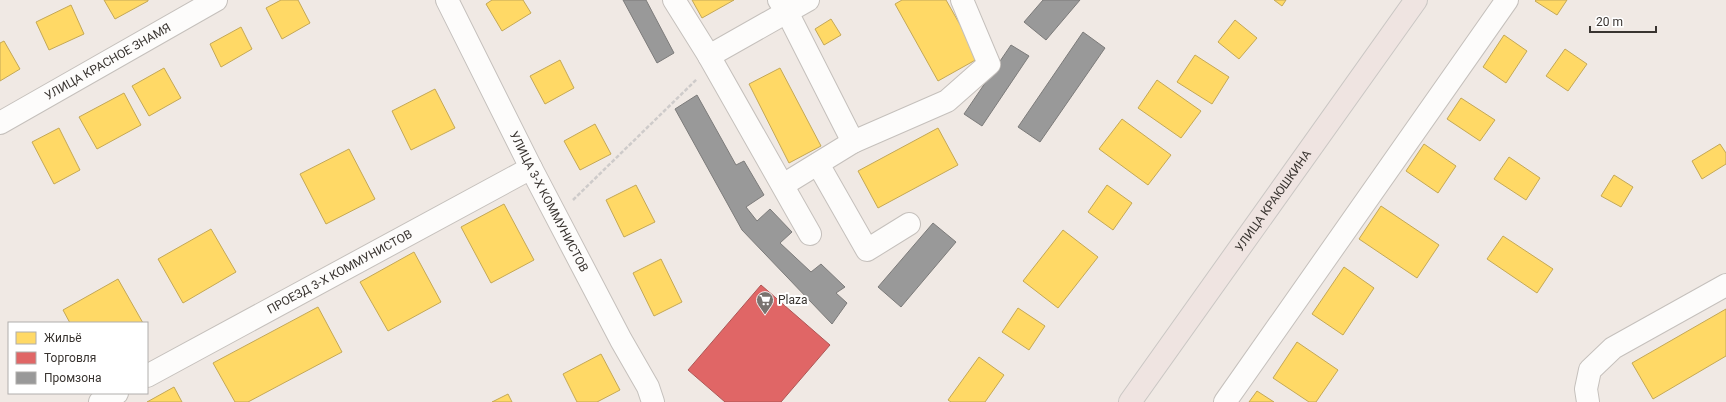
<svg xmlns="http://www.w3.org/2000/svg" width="1726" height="402" viewBox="0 0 1726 402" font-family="Roboto,sans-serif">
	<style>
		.homes { fill: #ffd966; stroke: #c4a856 }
		.shops { fill: #e06666; stroke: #ae5756 }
		.industry { fill: #999; stroke: #7c7b7a }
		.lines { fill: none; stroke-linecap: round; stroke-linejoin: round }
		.minor-casing { stroke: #c5c0bc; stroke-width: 24 }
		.major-casing { stroke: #cac7c4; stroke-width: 24 }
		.path { stroke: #cecbca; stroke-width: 2.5; stroke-dasharray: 4 2; stroke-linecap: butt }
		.minor { stroke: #fdfcfb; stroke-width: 22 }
		.major { stroke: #efe4e1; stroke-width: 22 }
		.labels { text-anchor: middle; stroke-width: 4; stroke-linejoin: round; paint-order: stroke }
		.street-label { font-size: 12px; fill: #393430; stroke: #fff }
		.poi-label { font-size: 12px; fill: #393430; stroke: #fff; text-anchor: start }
	</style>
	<rect width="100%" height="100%" fill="#f0e9e4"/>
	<g class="homes">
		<path d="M104,0H148V1L115,19Z"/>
		<path d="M281,0H298L310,23L282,39L266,8Z"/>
		<path d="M492,0H523L531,13L502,31L486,4Z"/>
		<path d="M692,0H734L702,18Z"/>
		<path d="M902,0H946L979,58L938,81L895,4Z"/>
		<path d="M1274,0H1286L1282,6Z"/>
		<path d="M1536,0H1567L1557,15L1535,1Z"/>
		<path d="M71,5L84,34L49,50L36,22Z"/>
		<path d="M831,19L841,35L824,45L815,29Z"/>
		<path d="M1235,20L1257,38L1239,59L1218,42Z"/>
		<path d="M241,27L252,49L221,67L210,44Z"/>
		<path d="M1504,35L1527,51L1506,83L1483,67Z"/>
		<path d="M4,41L20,69L0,81V43Z"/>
		<path d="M1565,49L1587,64L1568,91L1546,76Z"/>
		<path d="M1195,55L1229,77L1212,104L1177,82Z"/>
		<path d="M560,60L574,88L545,104L530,76Z"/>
		<path d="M164,68L181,98L149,116L132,86Z"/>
		<path d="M780,68L821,146L789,163L749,84Z"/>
		<path d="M1157,80L1201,111L1181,138L1138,108Z"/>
		<path d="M435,89L455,128L411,150L392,111Z"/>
		<path d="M124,93L141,125L97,149L79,117Z"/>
		<path d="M1461,98L1495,120L1480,141L1447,119Z"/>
		<path d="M1122,119L1171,155L1148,185L1099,149Z"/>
		<path d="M595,124L611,154L580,170L564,141Z"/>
		<path d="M59,128L80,170L54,184L32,142Z"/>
		<path d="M938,128L958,165L878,208L858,171Z"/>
		<path d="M1424,144L1456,166L1438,193L1406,171Z"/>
		<path d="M1720,144L1726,153V164L1702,179L1692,161Z"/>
		<path d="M349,149L375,199L326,224L300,174Z"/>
		<path d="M1509,157L1540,178L1526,200L1494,179Z"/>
		<path d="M1614,175L1633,187L1621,207L1601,196Z"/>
		<path d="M636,185L655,222L624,237L606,200Z"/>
		<path d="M1107,185L1132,203L1113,230L1088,212Z"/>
		<path d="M504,204L534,260L491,283L461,227Z"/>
		<path d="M1381,206L1439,245L1417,278L1359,239Z"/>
		<path d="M211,229L236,272L183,303L158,259Z"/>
		<path d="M1063,230L1098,257L1058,308L1023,281Z"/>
		<path d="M1503,236L1553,269L1537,293L1487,259Z"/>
		<path d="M414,252L441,302L388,331L360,282Z"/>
		<path d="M661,259L682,302L654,316L633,273Z"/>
		<path d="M1344,267L1374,288L1343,335L1312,314Z"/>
		<path d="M118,279L143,323H70L63,310Z"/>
		<path d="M318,307L342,352L248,402H235L213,363Z"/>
		<path d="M1018,308L1045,326L1029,350L1002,332Z"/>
		<path d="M1726,309V356L1653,399L1632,363Z"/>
		<path d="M1297,342L1338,370L1316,402H1309L1273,378Z"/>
		<path d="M601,354L620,390L597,402H577L563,374Z"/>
		<path d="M979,357L1004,375L985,402H951L948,400Z"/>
		<path d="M174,387L182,402H147Z"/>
		<path d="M1257,391L1274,402H1249Z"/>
		<path d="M508,394L512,402H492Z"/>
	</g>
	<path class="shops" d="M761,285L830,345L781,402H725L688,370Z"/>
	<g class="industry">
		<path d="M623,0H646L674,53L657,63Z"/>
		<path d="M1043,0H1080L1046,40L1024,22Z"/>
		<path d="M1083,32L1105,48L1040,142L1018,127Z"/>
		<path d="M1011,45L1029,56L982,126L964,114Z"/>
		<path d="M697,95L736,165L744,161L764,195L746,207L757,221L770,209L792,232L780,243L811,272L821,264L845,287L836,293L847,303L832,324L742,230L675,109Z"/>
		<path d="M933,223L956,242L901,307L878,287Z"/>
	</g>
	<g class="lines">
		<g class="minor-casing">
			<g id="minor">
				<path id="s1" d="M447,0L531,168L621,340L648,387L653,402"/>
				<path d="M674,0L709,56L810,234"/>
				<path d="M779,0L787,12L853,142"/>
				<path d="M709,56L808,0"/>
				<path id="s2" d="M0,123L216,0"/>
				<path d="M818,164L867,250L909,224"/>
				<path d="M783,185L853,142L947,101L989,64L962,0"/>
				<path id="s3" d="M147,376L531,168"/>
				<path d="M100,402L117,393"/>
				<path d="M1225,402L1507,0"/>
				<path d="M1588,402L1586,389L1590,370L1613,348L1726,285"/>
			</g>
		</g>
		<g class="major-casing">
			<g id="major">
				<path id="s4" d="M1130,402L1416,0"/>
			</g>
		</g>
		<path class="path" d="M573,200L697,79"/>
		<use href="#minor" class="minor"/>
		<use href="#major" class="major"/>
	</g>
	<defs>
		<g id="supermarket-pin" transform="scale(0.9)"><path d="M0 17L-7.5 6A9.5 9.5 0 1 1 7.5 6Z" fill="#79736f" stroke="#fff"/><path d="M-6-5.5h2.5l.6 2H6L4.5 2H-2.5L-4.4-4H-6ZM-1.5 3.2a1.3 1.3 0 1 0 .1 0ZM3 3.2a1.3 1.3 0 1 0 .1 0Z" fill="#fff"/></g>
	</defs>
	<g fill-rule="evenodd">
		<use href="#supermarket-pin" x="765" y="300"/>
	</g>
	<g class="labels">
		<g class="street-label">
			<text dy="4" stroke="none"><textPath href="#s2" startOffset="124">УЛИЦА КРАСНОЕ ЗНАМЯ</textPath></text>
			<text dy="4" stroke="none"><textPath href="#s1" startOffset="226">УЛИЦА 3-Х КОММУНИСТОВ</textPath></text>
			<text dy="4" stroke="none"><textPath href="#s4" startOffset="247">УЛИЦА КРАЮШКИНА</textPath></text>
			<text dy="4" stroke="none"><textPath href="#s3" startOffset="219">ПРОЕЗД 3-Х КОММУНИСТОВ</textPath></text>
		</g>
		<g class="poi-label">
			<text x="778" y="304">Plaza</text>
		</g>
	</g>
	<rect x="8" y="322" width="140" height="72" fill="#ffffff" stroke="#b0aeac"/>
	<rect x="16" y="332" width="20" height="12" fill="#ffd966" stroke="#b0aeac"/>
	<text x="44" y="342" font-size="12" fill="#393430">Жильё</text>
	<rect x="16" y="352" width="20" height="12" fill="#e06666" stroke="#b0aeac"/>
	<text x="44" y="362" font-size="12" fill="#393430">Торговля</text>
	<rect x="16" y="372" width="20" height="12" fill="#999999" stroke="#b0aeac"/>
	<text x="44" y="382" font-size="12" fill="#393430">Промзона</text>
	<path d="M1590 26v6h66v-6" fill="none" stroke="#393430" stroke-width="2"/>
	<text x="1596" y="26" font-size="12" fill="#393430" stroke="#ffffff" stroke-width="3" paint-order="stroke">20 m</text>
</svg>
